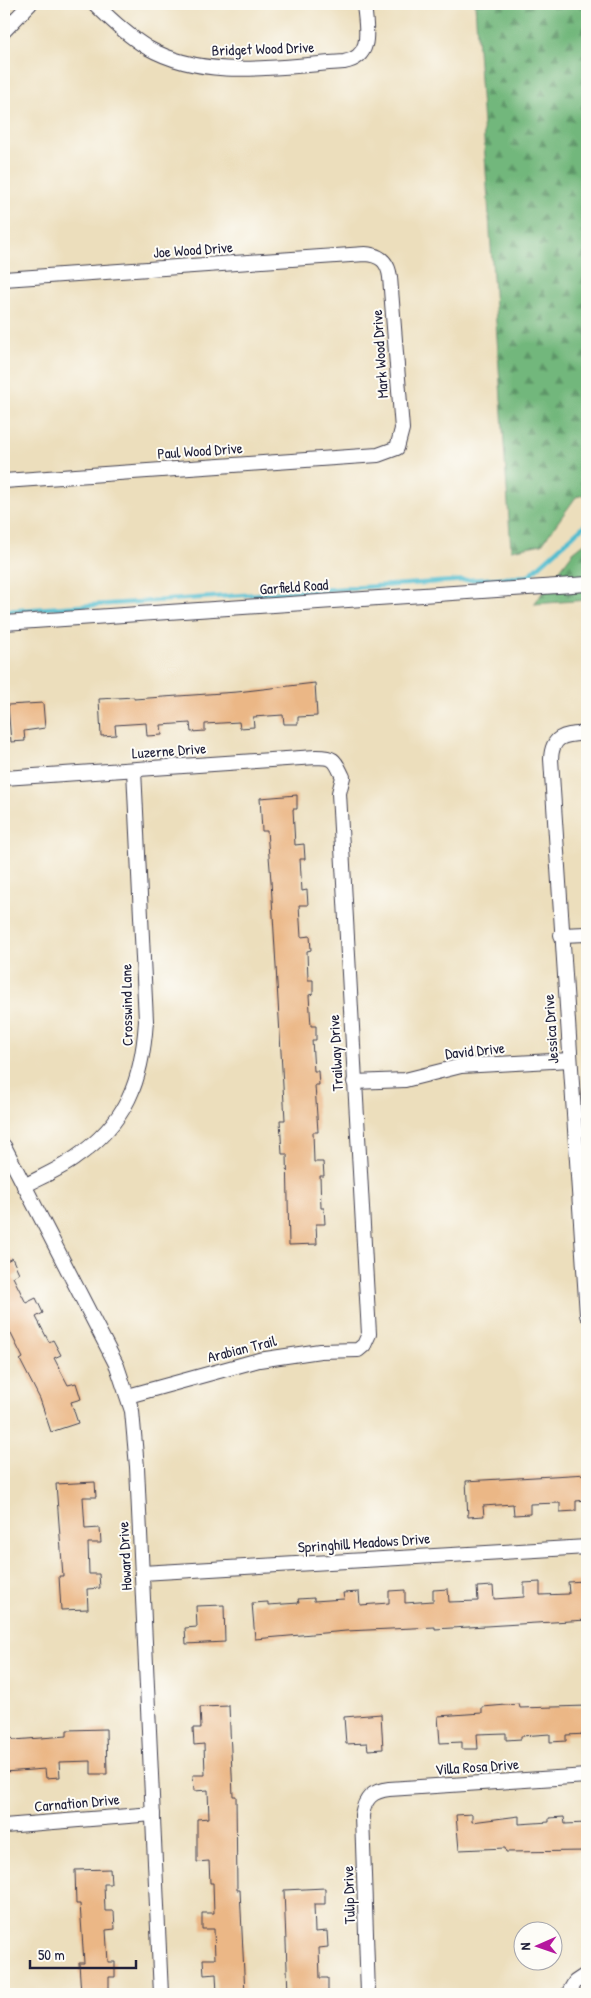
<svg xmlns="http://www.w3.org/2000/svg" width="591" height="1998" viewBox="0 0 591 1998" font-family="'Patrick Hand',sans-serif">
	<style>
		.forest { fill: url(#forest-firs); stroke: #4a6c5c }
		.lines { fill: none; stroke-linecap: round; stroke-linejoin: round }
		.stream { stroke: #53bdcf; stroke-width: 4.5 }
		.building { fill: #ebb786 }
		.minor-casing { stroke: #403e4e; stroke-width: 16 }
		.minor { stroke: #fff; stroke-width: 14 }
		.labels { text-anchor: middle; stroke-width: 4; stroke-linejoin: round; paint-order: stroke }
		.street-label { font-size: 15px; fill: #22223b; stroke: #fdfcf7 }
	</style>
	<defs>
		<pattern id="forest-firs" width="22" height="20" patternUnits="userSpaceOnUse" patternTransform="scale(1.25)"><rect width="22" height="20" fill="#72b77c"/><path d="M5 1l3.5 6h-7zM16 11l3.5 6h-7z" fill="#5d9467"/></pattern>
	</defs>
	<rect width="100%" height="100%" fill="#fdfcf7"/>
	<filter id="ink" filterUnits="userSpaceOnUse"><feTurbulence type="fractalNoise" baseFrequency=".02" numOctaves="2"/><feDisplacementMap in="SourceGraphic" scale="10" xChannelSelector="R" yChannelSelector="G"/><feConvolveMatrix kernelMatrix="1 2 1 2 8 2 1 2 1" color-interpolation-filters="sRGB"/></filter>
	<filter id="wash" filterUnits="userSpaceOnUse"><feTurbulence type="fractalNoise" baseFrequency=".0096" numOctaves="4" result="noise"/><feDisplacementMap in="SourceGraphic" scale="20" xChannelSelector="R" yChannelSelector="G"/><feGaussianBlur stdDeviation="1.12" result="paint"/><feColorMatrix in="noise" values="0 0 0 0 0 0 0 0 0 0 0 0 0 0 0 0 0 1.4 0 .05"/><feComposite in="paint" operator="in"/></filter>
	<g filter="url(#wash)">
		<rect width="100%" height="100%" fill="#ecdebc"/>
		<g class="forest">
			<path d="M475,4H587V494L576,497L542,544L511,550Z"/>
			<path d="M587,541V600L534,604L573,552Z"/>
		</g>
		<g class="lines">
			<path class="stream" d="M4,611L528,576L587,523"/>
		</g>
		<g id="blocks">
			<g class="building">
				<path d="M315,683L317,716L298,717V724H284L283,715L253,717L254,727L240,728L239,722L205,724V731L191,732L190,723L161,725L162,735L147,736L146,723L115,725L116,735L101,736L99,699L134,697V699L237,692Z"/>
				<path d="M43,703L45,728L24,731L25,741L11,742L8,705Z"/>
				<path d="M297,795V809H293L295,845L304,844L305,859H300L302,891L307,890L308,905H299L301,937L310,936L311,950L307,951L308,980H313V994L309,995L311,1026H316V1040H312L314,1071H318L319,1085H315L318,1132H313L314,1162H323L324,1176H320L321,1208H324L325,1224H316L317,1244L289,1245L287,1154H282L280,1120H285L271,881L267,831H262L260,798Z"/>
				<path d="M12,1258L19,1273L13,1277L26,1303L36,1298L43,1313L36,1317L49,1342L53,1340L61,1355L54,1358L68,1385L76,1383L81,1399L71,1402L78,1423L51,1432L40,1399L20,1360L23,1358L4,1320V1259L5,1262Z"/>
				<path d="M587,1474V1500L576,1501V1511L560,1512V1503L530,1504V1514L514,1515L513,1504L483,1506L484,1516L468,1517L466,1481Z"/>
				<path d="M95,1482L96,1497H83L85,1529L100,1528L101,1543H88L89,1574H99L100,1588L87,1589L88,1609L61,1610L59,1576H63L56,1484Z"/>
				<path d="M584,1581L585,1594H587V1620L435,1629V1627L346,1631L255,1639L252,1603L268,1602V1605L299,1603L298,1599L314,1598V1601L344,1599L343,1593L359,1592L360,1605L389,1603V1591L405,1590V1603L433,1601V1590L448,1589L449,1602L478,1601L477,1587L493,1586L494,1599L524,1597V1583L540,1582V1595L569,1594L568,1582Z"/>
				<path d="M224,1605L225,1642L186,1644L185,1628L197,1627L196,1606Z"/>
				<path d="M519,1704L520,1708L587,1706V1734L566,1735V1741L550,1742V1734L521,1736V1739L506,1740V1733L477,1734L478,1749H462V1742L440,1743L438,1716L482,1713V1707Z"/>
				<path d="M229,1706L233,1796H236L237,1890H240L245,1994H217L216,1974L204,1975L203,1959H215L214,1929H202V1913H214L213,1883H210L209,1861L197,1862V1819L209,1818L208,1790L194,1791L193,1775H205L204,1744L194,1745L193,1728H201L200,1707Z"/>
				<path d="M381,1714L383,1749L368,1750L367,1743L346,1744L344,1717Z"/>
				<path d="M106,1729L107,1774H91V1761L59,1762L60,1777L46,1778L45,1769L4,1772V1730L14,1740L67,1736V1730Z"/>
				<path d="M472,1814V1822L519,1816V1824L549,1822V1818L564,1817L565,1824L586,1823L587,1851L506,1852L505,1848L459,1850L456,1815Z"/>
				<path d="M110,1869L111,1884H104L105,1911H114L115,1929L106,1930L108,1962H115V1977H109V1994H81L79,1963H84L80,1904H76L75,1870Z"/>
				<path d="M325,1888V1904H314L315,1932L327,1931L328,1947L319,1948L320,1978H328V1994H288L284,1890Z"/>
			</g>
		</g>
	</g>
	<g filter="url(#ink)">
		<use href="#blocks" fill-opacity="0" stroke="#403e4e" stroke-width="1"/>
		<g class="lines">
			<g class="minor-casing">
				<g id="minor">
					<path d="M95,4C111,20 128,36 148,48C207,81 279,66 344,62C374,57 366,28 364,4"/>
					<path d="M4,31L30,4"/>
					<path d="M4,279L365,254C381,255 388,262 390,277L402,429L397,448L378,455L4,481"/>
					<path d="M4,623L587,584"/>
					<path d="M587,733C566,735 552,734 551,759L587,1315"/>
					<path d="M4,778L316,757C336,757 335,761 343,777L339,793L369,1334L364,1345L358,1350L320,1351L259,1360L128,1396"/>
					<path d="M561,935L587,934"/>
					<path d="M354,1082L405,1080L461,1066L570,1060"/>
					<path d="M4,1146L117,1366L132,1411L137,1467L161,1994"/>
					<path d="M24,1186C41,1177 60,1169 75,1158C127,1122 142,1082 146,1021L134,770"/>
					<path d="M142,1573L587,1547"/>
					<path d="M4,1826L153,1814"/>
					<path d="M368,1994L362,1815C365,1798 372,1791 389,1789L587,1776"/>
					<path d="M568,1994L575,1982L587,1974"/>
				</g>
			</g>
			<use href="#minor" class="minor"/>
		</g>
	</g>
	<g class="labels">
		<g class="street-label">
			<text transform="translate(263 49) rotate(-2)" y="5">Bridget Wood Drive</text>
			<text transform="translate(193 250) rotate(-4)" y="5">Joe Wood Drive</text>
			<text transform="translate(380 354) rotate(-94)" y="5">Mark Wood Drive</text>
			<text transform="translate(200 451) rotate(-4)" y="5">Paul Wood Drive</text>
			<text transform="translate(294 587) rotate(-4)" y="5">Garfield Road</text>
			<text transform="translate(169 751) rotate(-4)" y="5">Luzerne Drive</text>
			<text transform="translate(127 1005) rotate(-91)" y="5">Crosswind Lane</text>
			<text transform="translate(551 1029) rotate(-94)" y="5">Jessica Drive</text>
			<text transform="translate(475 1051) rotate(-6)" y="5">David Drive</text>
			<text transform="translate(336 1053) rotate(-93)" y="5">Trailway Drive</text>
			<text transform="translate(242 1349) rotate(-14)" y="5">Arabian Trail</text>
			<text transform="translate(364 1543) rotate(-4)" y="5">Springhill Meadows Drive</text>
			<text transform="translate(125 1556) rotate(-93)" y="5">Howard Drive</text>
			<text transform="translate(477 1767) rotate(-4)" y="5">Villa Rosa Drive</text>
			<text transform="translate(77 1803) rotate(-5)" y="5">Carnation Drive</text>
			<text transform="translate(349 1895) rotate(-92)" y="5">Tulip Drive</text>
		</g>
	</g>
	<rect width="591" height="1998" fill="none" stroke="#fdfcf7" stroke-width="20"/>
	<g transform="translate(538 1946) rotate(268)"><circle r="24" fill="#fdfcf7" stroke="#a5a5ac"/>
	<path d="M0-4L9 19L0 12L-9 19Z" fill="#b5179e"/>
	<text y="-8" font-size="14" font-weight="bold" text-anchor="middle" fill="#22223b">N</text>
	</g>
	<path d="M30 1960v8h106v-8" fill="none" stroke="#22223b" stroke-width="2.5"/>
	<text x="38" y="1960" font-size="15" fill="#22223b" stroke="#fdfcf7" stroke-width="4" paint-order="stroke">50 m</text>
</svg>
